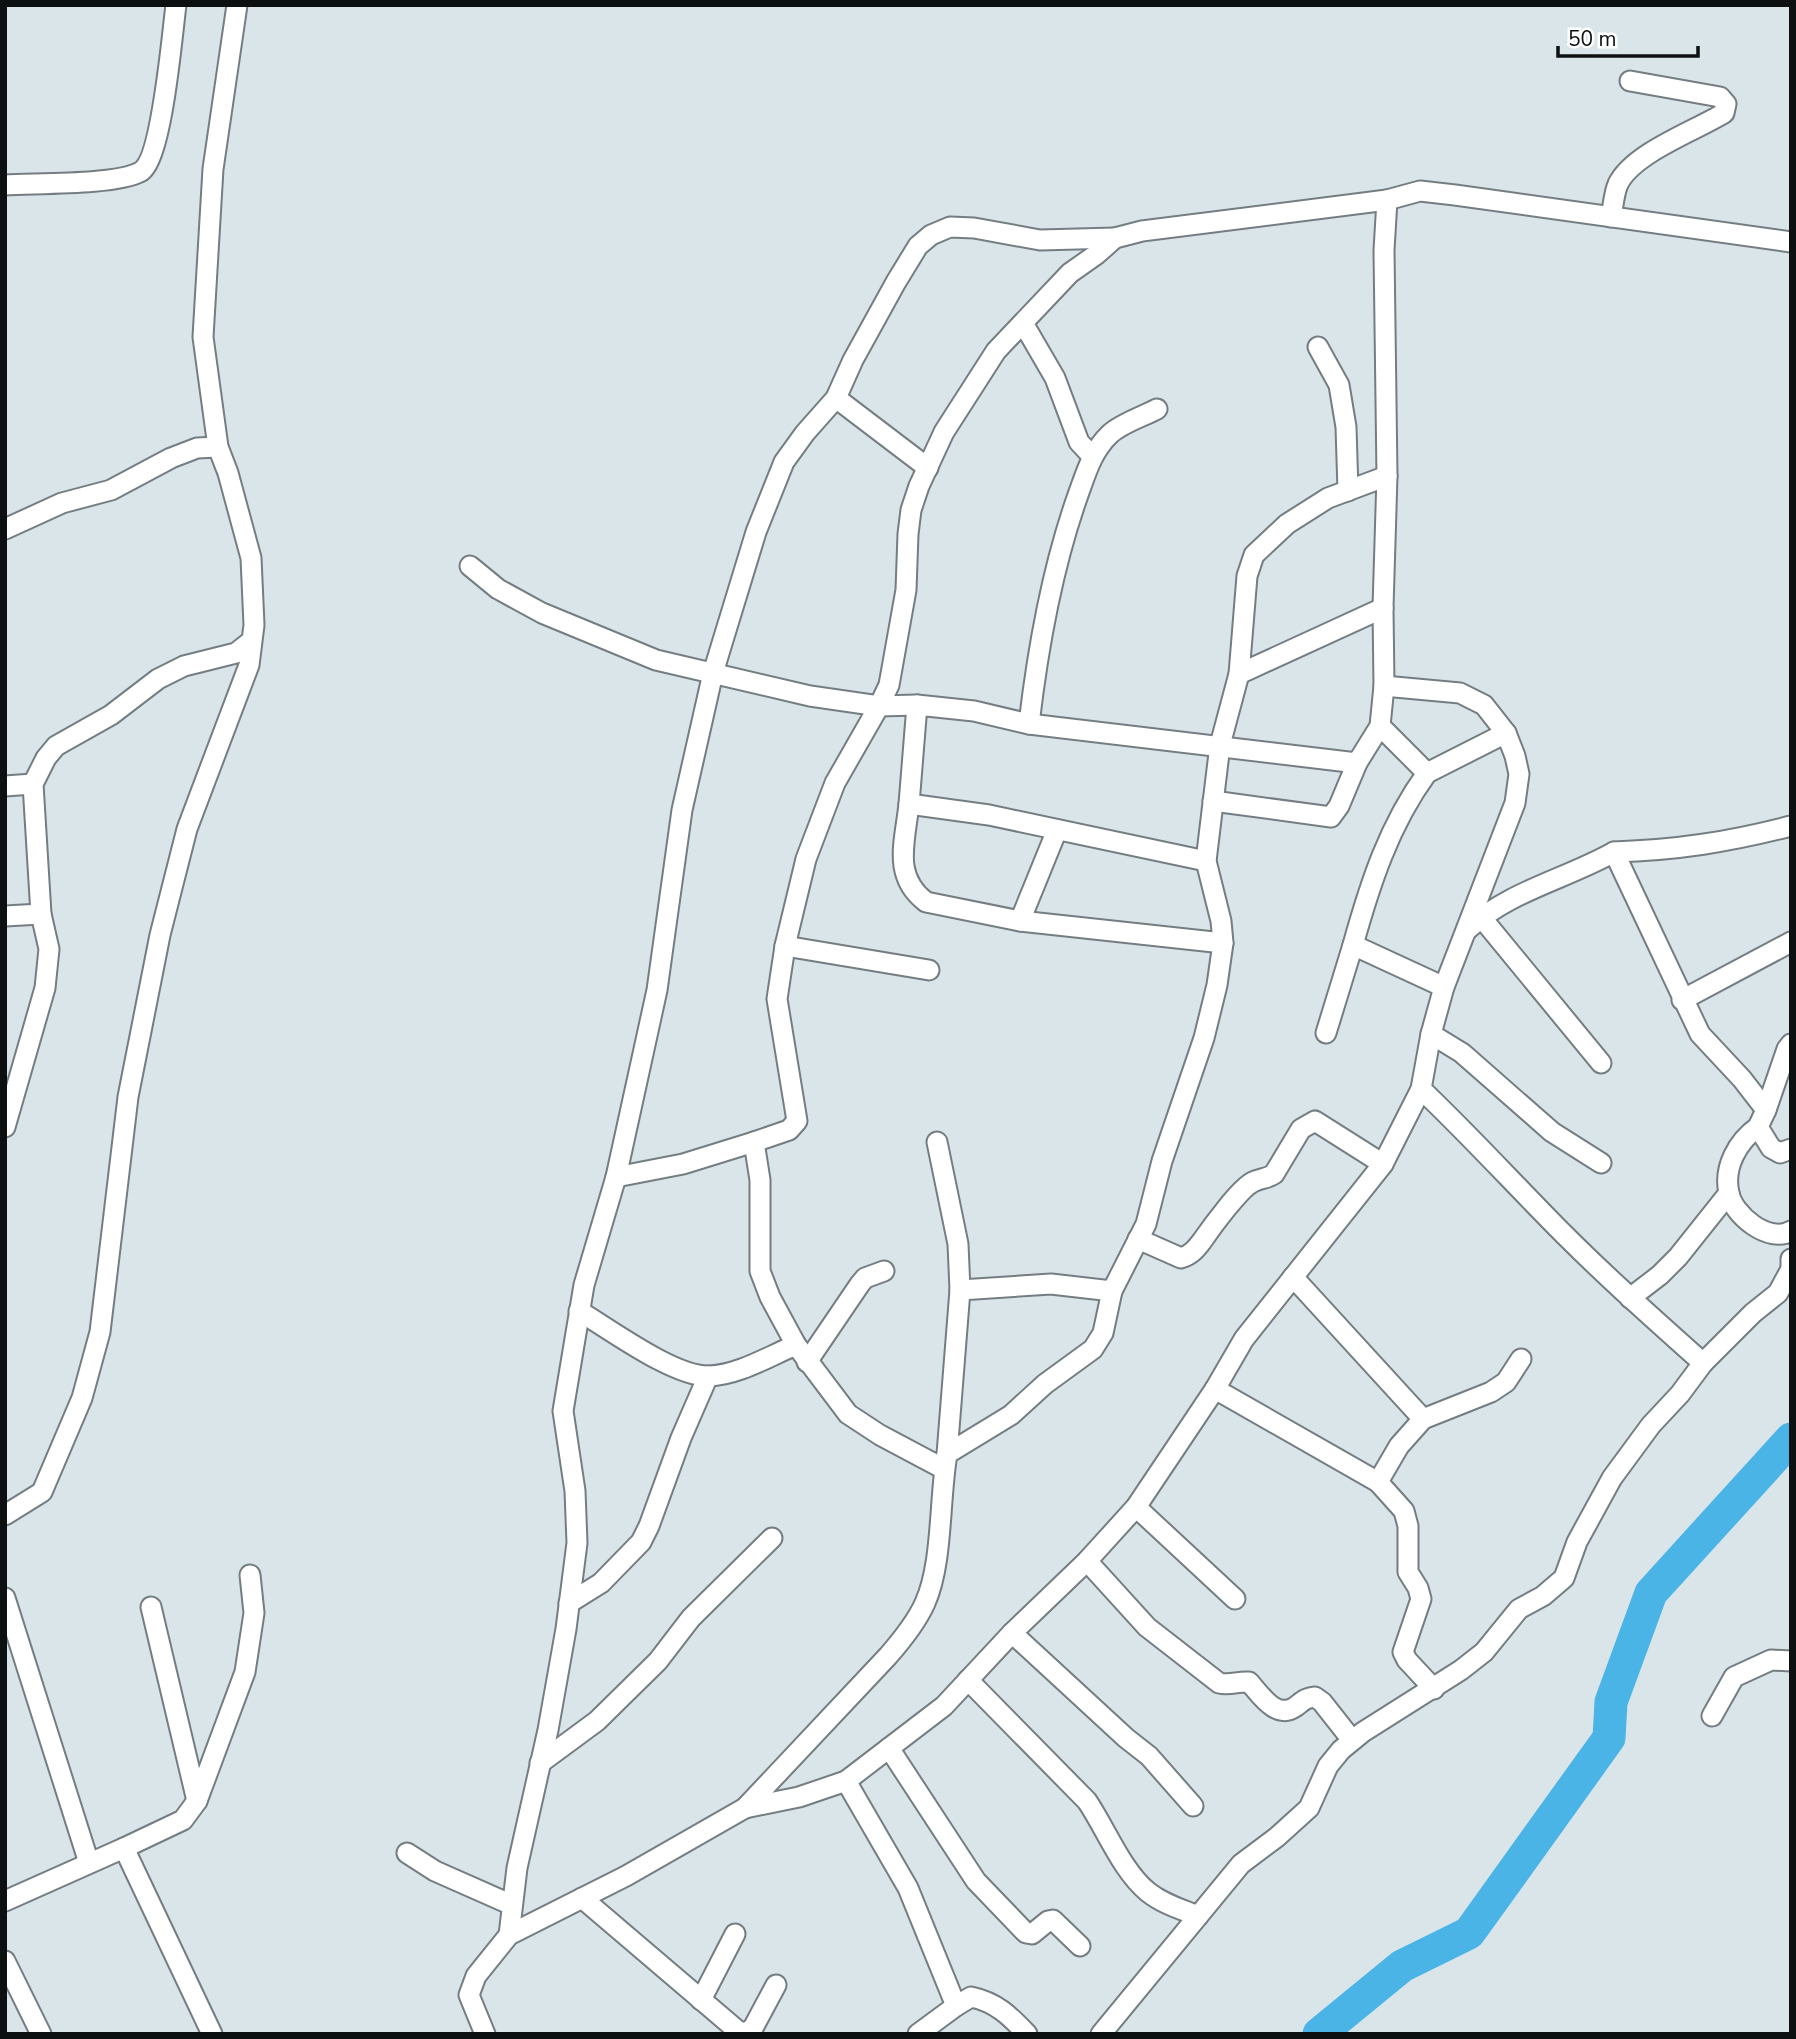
<svg xmlns="http://www.w3.org/2000/svg" width="1796" height="2039" viewBox="0 0 1796 2039" font-family="'Nunito Sans',sans-serif">
	<style>
		.lines { fill: none; stroke-linecap: round; stroke-linejoin: round }
		.river { stroke: #4ab4e6; stroke-width: 33 }
		.minor-casing { stroke: #747d82; stroke-width: 23 }
		.minor { stroke: #fff; stroke-width: 19 }
	</style>
	<rect width="100%" height="100%" fill="#dae5ea"/>
	<g class="lines">
		<path class="river" d="M1319,2034L1402,1966L1469,1933L1609,1738L1611,1702L1651,1593L1791,1439"/>
		<g class="minor-casing">
			<g id="minor">
				<path d="M5,185C36,183 116,185 140,172C162,160 172,35 176,5"/>
				<path d="M1611,217C1613,207 1614,193 1618,184C1633,153 1695,131 1724,113L1726,104L1720,97L1630,81"/>
				<path d="M1023,323L1055,378L1079,442L1092,456"/>
				<path d="M1318,347L1339,385L1346,427L1348,491"/>
				<path d="M836,398L928,468"/>
				<path d="M1157,409C1142,417 1122,423 1110,434C1092,451 1086,473 1078,495C1052,568 1038,647 1029,724L974,711L917,705L909,804L989,815L1206,861"/>
				<path d="M5,529L62,503L111,490L171,458L197,448L218,447"/>
				<path d="M470,566L498,589L542,613L656,660L810,696L879,706L835,783L806,859L785,946"/>
				<path d="M1239,674L1383,608"/>
				<path d="M917,705L879,706L889,685L906,590L908,534L911,510L919,486L944,432L996,351L1070,273L1097,254L1115,238L1142,231L1387,200"/>
				<path d="M1029,724L1357,763L1380,726L1384,686L1383,608L1387,476L1384,250L1387,200L1420,191L1455,195L1791,242"/>
				<path d="M1380,726L1427,773C1389,825 1370,884 1353,945L1444,987"/>
				<path d="M1427,773L1506,733"/>
				<path d="M5,786L33,784"/>
				<path d="M1213,801L1331,817L1339,806L1357,763"/>
				<path d="M909,804C905,842 892,876 926,902L1020,921L1223,943"/>
				<path d="M1614,852C1677,850 1729,842 1791,826"/>
				<path d="M5,916L41,914"/>
				<path d="M1481,917L1601,1063"/>
				<path d="M1020,921L1057,830"/>
				<path d="M1468,929C1509,891 1566,879 1614,852L1700,1034L1742,1079L1766,1110"/>
				<path d="M929,970L785,946L777,999L797,1121L789,1130L754,1142L760,1180V1271L770,1297L796,1345L848,1414L880,1435L944,1469"/>
				<path d="M1682,1000L1791,942"/>
				<path d="M1326,1033L1353,945"/>
				<path d="M1431,1034L1462,1053L1552,1132L1601,1163"/>
				<path d="M1791,1044L1787,1049L1766,1110L1758,1127L1771,1148L1780,1153L1791,1149"/>
				<path d="M5,1127L45,988L49,949L41,914L33,784L46,758L56,746L111,715L158,679L184,666L236,653L250,642"/>
				<path d="M1758,1127C1738,1141 1723,1167 1729,1193C1733,1215 1769,1244 1791,1231"/>
				<path d="M937,1142L958,1244L960,1290"/>
				<path d="M616,1177L657,990L682,810L713,673L756,532L784,462L805,433L836,398L853,360L896,282L918,246L931,235L950,227L974,228L1040,240L1115,238"/>
				<path d="M1138,1239L1181,1258C1191,1255 1196,1249 1202,1241C1211,1228 1240,1188 1253,1182C1260,1178 1267,1179 1274,1174L1301,1129L1315,1121L1383,1164"/>
				<path d="M1293,1277L1423,1419"/>
				<path d="M1630,1298L1660,1275L1678,1257L1729,1193"/>
				<path d="M579,1311C611,1330 674,1377 709,1376C739,1375 769,1356 796,1345"/>
				<path d="M807,1362L860,1284L865,1278L884,1271"/>
				<path d="M1703,1363L1753,1313L1778,1293L1791,1269V1259"/>
				<path d="M1215,1389L1378,1482L1399,1446L1423,1419L1491,1392L1506,1382L1521,1359"/>
				<path d="M947,1454L960,1290L1051,1284L1112,1291L1146,1224L1162,1161L1204,1038L1217,985L1223,943L1221,921L1206,861L1220,745L1239,674L1247,576L1254,555L1287,524L1328,498L1387,476"/>
				<path d="M1378,1482L1404,1511L1408,1526V1572L1418,1588L1421,1599L1403,1652L1407,1660L1434,1689"/>
				<path d="M1136,1507L1235,1599"/>
				<path d="M5,1515L42,1492L82,1398L100,1332L128,1097L160,935L187,829L249,665L254,625L251,558L228,473L218,447L203,337L213,169L237,5"/>
				<path d="M1087,1561L1147,1627L1219,1683C1230,1686 1238,1681 1249,1682C1260,1694 1276,1720 1295,1707C1303,1701 1305,1698 1315,1697L1322,1702L1352,1740"/>
				<path d="M5,1598L89,1863"/>
				<path d="M569,1603L601,1583L641,1542L649,1526L681,1438L708,1376"/>
				<path d="M151,1607L197,1801"/>
				<path d="M1012,1633L1126,1738L1149,1756L1193,1806"/>
				<path d="M968,1680L1087,1801C1106,1829 1122,1871 1148,1892C1163,1904 1181,1909 1198,1916"/>
				<path d="M1712,1716L1734,1677L1771,1660L1791,1661"/>
				<path d="M889,1748L976,1881L1026,1933L1032,1934L1048,1921L1053,1920L1080,1946"/>
				<path d="M540,1763L597,1721L658,1661L691,1618L772,1538"/>
				<path d="M846,1781L908,1888L956,2006L918,2034"/>
				<path d="M745,1808L888,1656C902,1640 916,1623 925,1603C943,1563 939,1500 947,1454L1011,1415L1045,1384L1093,1349L1103,1333L1112,1291"/>
				<path d="M407,1853L435,1871L512,1905"/>
				<path d="M582,1898L738,2031L746,2033L753,2028L776,1985"/>
				<path d="M5,1901L124,1848"/>
				<path d="M509,1935L517,1868L548,1730L566,1629L577,1543L575,1491L563,1411L584,1285L616,1177L683,1164L754,1142"/>
				<path d="M5,1961L41,2034"/>
				<path d="M701,2000L735,1934"/>
				<path d="M956,2006L971,1997C996,2002 1010,2016 1027,2034"/>
				<path d="M212,2034L124,1848L183,1820L197,1801L245,1672L254,1613L250,1575"/>
				<path d="M485,2034L469,1995L476,1976L509,1935L626,1876L745,1808L799,1797L846,1781L944,1706L1012,1633L1087,1561L1136,1507L1215,1389L1244,1339L1383,1164L1421,1089L1431,1034L1444,987L1515,803L1519,774L1515,756L1506,733L1484,705L1460,693L1384,686"/>
				<path d="M1101,2034L1241,1864L1277,1837L1309,1808L1328,1766L1341,1750L1363,1732L1461,1670L1484,1652L1519,1609L1543,1596L1564,1578L1577,1542L1612,1478L1651,1425L1680,1394L1703,1363C1648,1314 1593,1265 1542,1212C1502,1171 1463,1129 1421,1089"/>
			</g>
		</g>
		<use href="#minor" class="minor"/>
	</g>
	<rect width="1796" height="2039" fill="none" stroke="#0c1011" stroke-width="14"/>
	<path d="M1558 46v10h140v-10" fill="none" stroke="#0c1011" stroke-width="3.5"/>
	<text x="1568" y="46" font-size="21" fill="#0c1011" stroke="#ffffff" stroke-width="5" paint-order="stroke">50 m</text>
</svg>
